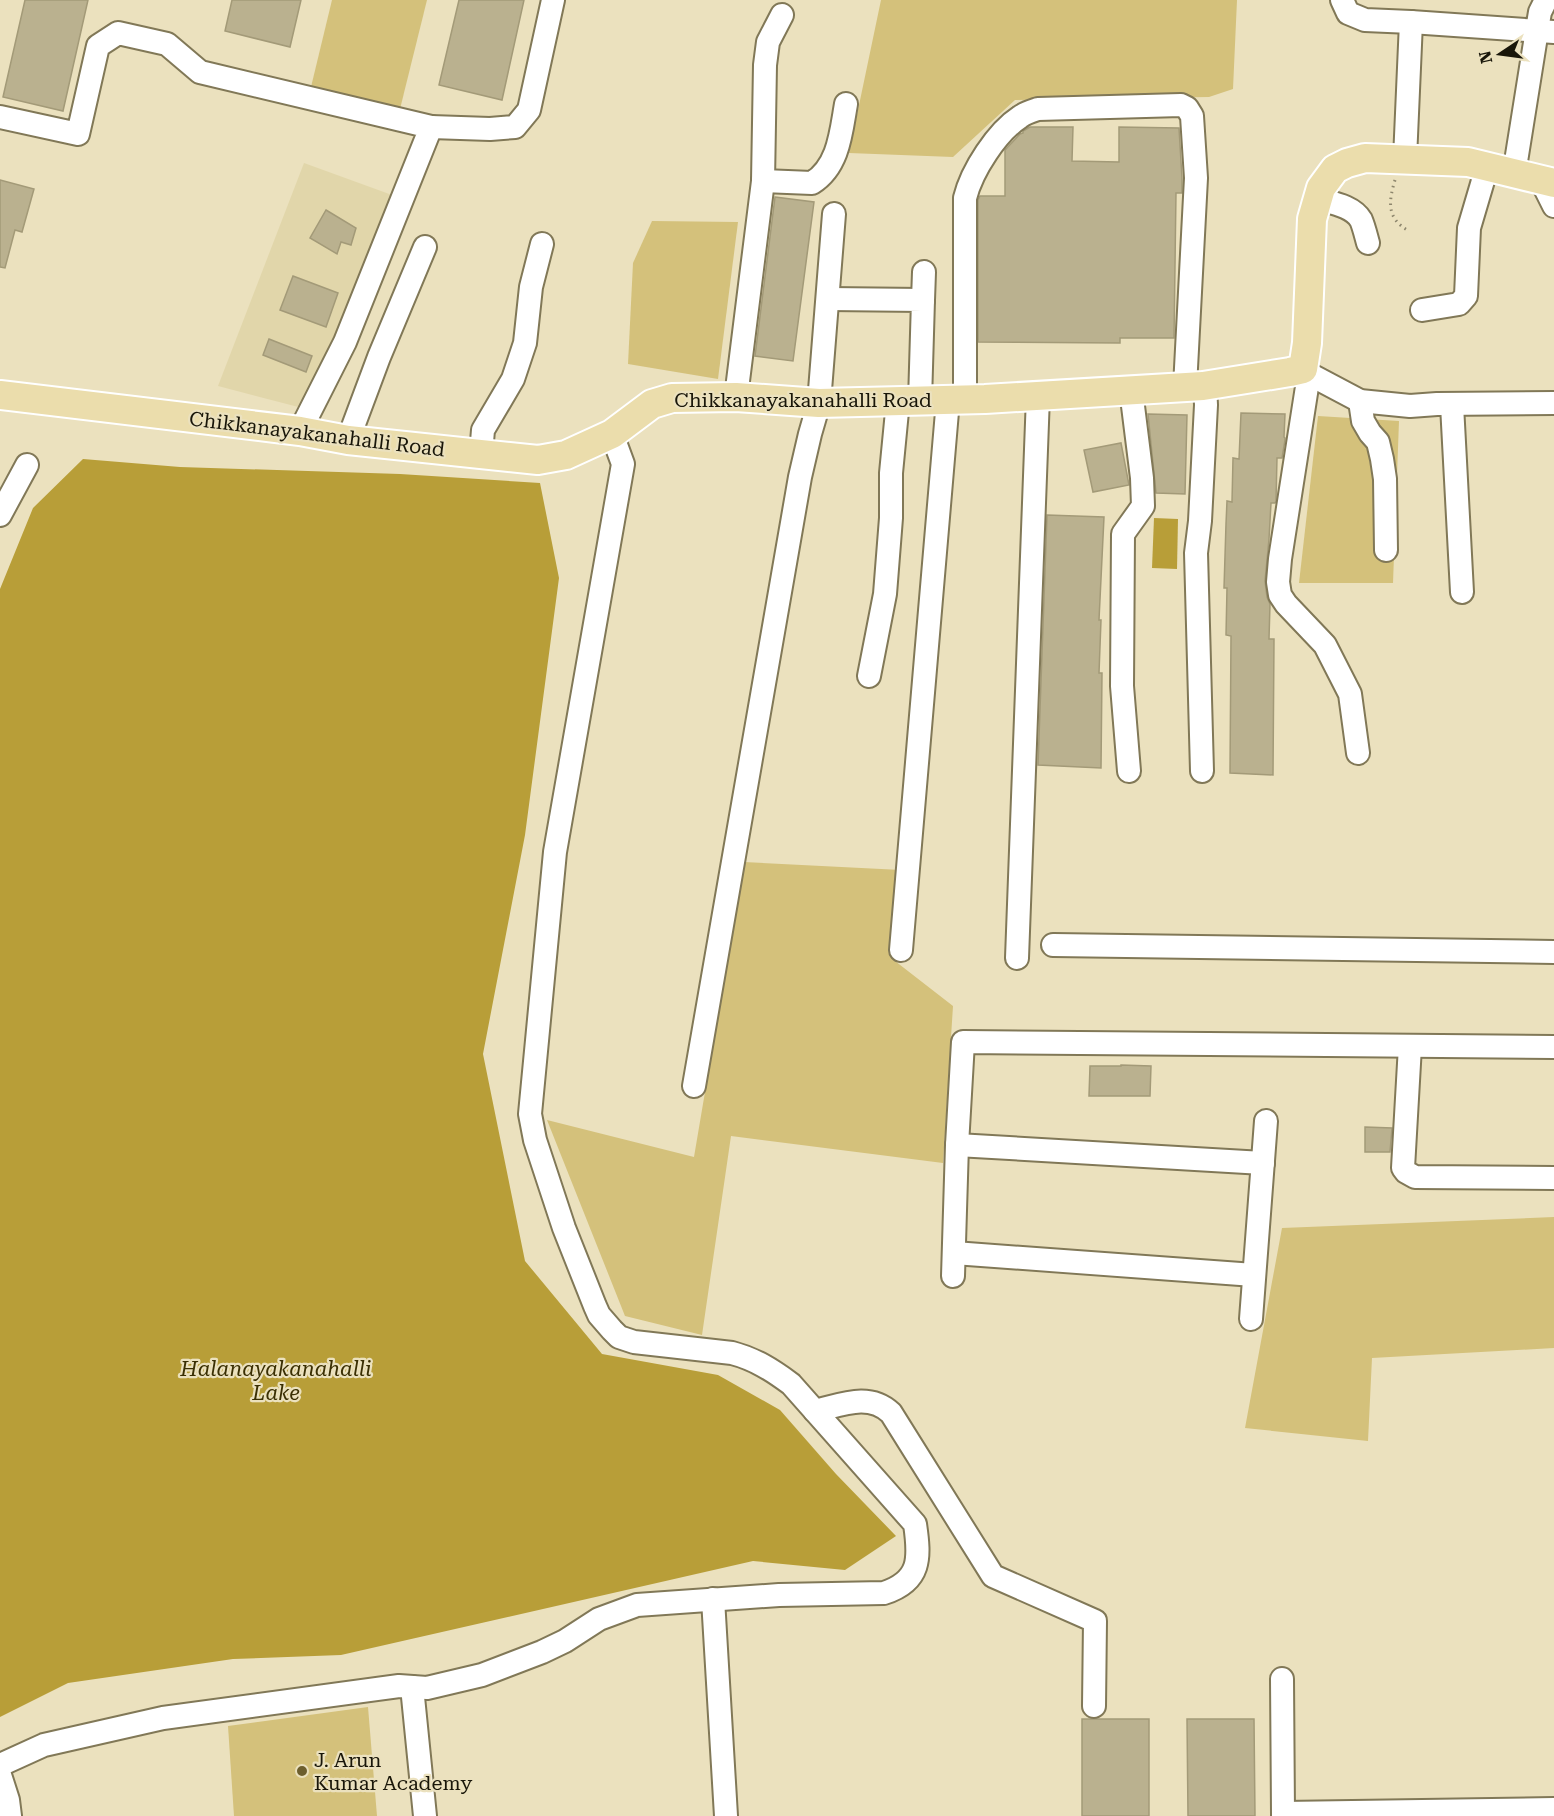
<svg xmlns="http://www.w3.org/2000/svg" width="1554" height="1816" viewBox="0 0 1554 1816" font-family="'Roboto Serif',serif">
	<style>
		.built { fill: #e1d6aa }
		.green { fill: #d4c17b }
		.water { fill: #b89e38 }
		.building { fill: #bab18f; stroke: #a39a78; stroke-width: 1.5 }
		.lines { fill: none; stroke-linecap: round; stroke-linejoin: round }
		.minor-casing { stroke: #817857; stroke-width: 26 }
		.major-casing { stroke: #fff; stroke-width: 32 }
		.path { stroke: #8d866d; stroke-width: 3; stroke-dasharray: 1.5 4.5; stroke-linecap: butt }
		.minor { stroke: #fff; stroke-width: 22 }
		.major { stroke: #ebddac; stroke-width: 28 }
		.poi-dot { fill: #6d5f2d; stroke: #ebe1be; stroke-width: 2 }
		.labels { text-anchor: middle; stroke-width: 4.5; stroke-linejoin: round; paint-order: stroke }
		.street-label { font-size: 20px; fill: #191609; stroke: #ebe1be }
		.poi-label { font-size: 20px; fill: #191609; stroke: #ebe1be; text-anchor: start }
		.water-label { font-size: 21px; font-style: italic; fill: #3a2f03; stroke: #ebe1be }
	</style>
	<rect width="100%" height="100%" fill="#ebe1be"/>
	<path class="built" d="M304,163L392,195L306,409L218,386Z"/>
	<g class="green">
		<path d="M332,0H427L400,109L311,87Z"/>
		<path d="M881,0H1237L1233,89L1209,97L1015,100L953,157L849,153Z"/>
		<path d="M652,221L738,222L718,379L628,364L633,263Z"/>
		<path d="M1318,416L1399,421L1393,583H1299Z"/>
		<path d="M744,862L901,870L895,961L953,1006L943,1163L731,1136L702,1335L625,1316L547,1120L694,1157Z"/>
		<path d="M1554,1217V1348L1372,1358L1368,1441L1245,1428L1282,1228Z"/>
		<path d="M368,1707L377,1816H234L228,1726Z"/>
	</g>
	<g class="water">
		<path d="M83,459L180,467L400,474L540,483L559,578L525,835L483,1054L525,1261L602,1354L718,1375L780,1410L836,1474L896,1536L845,1570L753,1561L341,1655L233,1659L68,1683L0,1717V589L33,508Z"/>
		<path d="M1154,518L1178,519L1177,569L1152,568Z"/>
	</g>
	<g class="building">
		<path d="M25,0H88L63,111L3,97Z"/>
		<path d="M232,0H301L290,47L225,31Z"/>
		<path d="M459,0H524L502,100L439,85Z"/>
		<path d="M1030,127H1073L1072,161L1119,162V127L1179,128L1182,178V193H1176L1174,338H1120V343L978,342V200L980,196H1005V150L1020,134L1023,133V131Z"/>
		<path d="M0,180L34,189L22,232L15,230L5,268L0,267Z"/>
		<path d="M775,197L814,202L793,361L755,356Z"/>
		<path d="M326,210L356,228L351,245L341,242L337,254L310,238Z"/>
		<path d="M293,276L338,293L326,327L280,310Z"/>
		<path d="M269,339L312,356L306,372L263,355Z"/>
		<path d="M1241,413L1285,414L1284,437L1285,438V440L1282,458H1277L1276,501L1275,503H1271L1269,539L1265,581L1267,597L1270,604L1269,639H1274L1273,775L1230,773L1231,636L1226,635L1227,588H1224L1226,524L1227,501L1232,502L1233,458L1239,459Z"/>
		<path d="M1148,414L1187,415L1185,494L1156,493Z"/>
		<path d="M1121,443L1129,485L1093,492L1084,450Z"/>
		<path d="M1047,515L1104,517L1099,620H1101L1099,673H1102L1101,768L1038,765Z"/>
		<path d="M1121,1065L1151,1066L1150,1096H1089L1090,1066H1121Z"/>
		<path d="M1365,1127L1392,1128L1390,1152H1365Z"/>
		<rect x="1082" y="1719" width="67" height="97"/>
		<path d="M1187,1719H1254L1255,1816H1188Z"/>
	</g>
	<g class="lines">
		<g class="minor-casing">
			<g id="minor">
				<path d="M1342,0L1348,13L1365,20L1411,22L1554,32"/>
				<path d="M0,117L78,134L98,46L118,33L167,44L200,72L431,127L345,342L300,431"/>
				<path d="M431,127L490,129L515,127L529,110L553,0"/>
				<path d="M1405,159L1411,22"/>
				<path d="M1514,174L1537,30L1540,12L1546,0"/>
				<path d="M1541,180L1554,206"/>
				<path d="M763,181L812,183C839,166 841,132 846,104"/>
				<path d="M1318,199C1332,203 1353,206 1361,220C1364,227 1366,236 1368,243"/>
				<path d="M828,299L923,300L920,401"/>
				<path d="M923,300L924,272"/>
				<path d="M1422,310L1459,304L1466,296L1469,228L1487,167"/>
				<path d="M1303,369L1309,374L1360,401L1410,406L1437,404L1554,403"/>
				<path d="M1309,374L1280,559L1278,582L1280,595L1286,604L1325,645L1350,694L1358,753"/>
				<path d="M736,397L763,181L765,65L768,42L782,15"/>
				<path d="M965,399V198C972,170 997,132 1020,117C1025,113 1032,111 1038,109L1181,105L1187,108L1192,116L1196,178L1185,387"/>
				<path d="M1360,401L1363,421L1370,433L1378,442L1382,459L1385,479L1386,550"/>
				<path d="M1452,405L1462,592"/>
				<path d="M348,440L379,357L425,247"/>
				<path d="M481,454L483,430L513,379L525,343L531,287L542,244"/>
				<path d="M0,515L27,465"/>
				<path d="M869,676L885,594L891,518V473L898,401"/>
				<path d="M1129,771L1122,686L1123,534L1143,506L1142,478L1131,390"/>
				<path d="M1202,771L1196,553L1200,521L1206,405L1205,385"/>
				<path d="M1053,945L1554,952"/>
				<path d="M901,950L948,400"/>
				<path d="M1017,958L1038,396"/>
				<path d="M1410,1046L1403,1168L1406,1172L1415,1177L1554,1178"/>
				<path d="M694,1086L800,477L810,434L819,403L834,214"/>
				<path d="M957,1145L1263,1163"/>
				<path d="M954,1253L1254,1275"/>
				<path d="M953,1276L957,1145L963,1042L1554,1047"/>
				<path d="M1251,1319L1266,1121"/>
				<path d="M815,1411C841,1405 869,1392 891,1413L993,1576L1095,1621L1094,1706"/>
				<path d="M713,1599L726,1816"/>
				<path d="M1282,1679L1283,1813"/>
				<path d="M412,1687L425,1816"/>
				<path d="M0,1765L44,1745L163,1718L399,1686L427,1688L482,1675L542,1652L565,1641L599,1619L637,1605L779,1595L884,1593C921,1581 920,1558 915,1524L791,1384C772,1370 755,1359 732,1353L634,1342L619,1337L612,1330L599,1315L595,1306L564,1228L535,1140L530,1114L555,852L623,464L612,434"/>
				<path d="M0,1775L8,1800L10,1816"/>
				<path d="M1283,1816V1813L1554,1809"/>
			</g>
		</g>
		<g class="major-casing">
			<path id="major" d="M0,395L300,431L348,440L538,460L566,455L612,434L652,404L672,398L736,397L819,403L985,399L1203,386L1290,372L1303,369L1307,343L1312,219L1321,188L1335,169L1347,163L1365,158L1468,162L1554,183"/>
		</g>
		<path class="path" d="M1395,180C1388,203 1387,219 1409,231"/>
		<use href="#minor" class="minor"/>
		<use href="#major" class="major"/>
	</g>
	<circle class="poi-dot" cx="302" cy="1771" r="6"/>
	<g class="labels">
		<g class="street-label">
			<text x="803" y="407">Chikkanayakanahalli Road</text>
			<text transform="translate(317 434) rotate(7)" y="7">Chikkanayakanahalli Road</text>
		</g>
		<g class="poi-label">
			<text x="314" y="1767">J. Arun<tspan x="314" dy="23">Kumar Academy</tspan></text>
		</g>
		<g class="water-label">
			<text x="276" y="1376">Halanayakanahalli<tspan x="276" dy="24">Lake</tspan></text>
		</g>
	</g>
	<g transform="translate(1500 54) rotate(257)" stroke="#ebe1be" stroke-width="4.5" paint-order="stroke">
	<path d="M0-4.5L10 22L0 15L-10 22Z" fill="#191609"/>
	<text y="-9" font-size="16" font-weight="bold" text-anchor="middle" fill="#191609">N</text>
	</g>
</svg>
